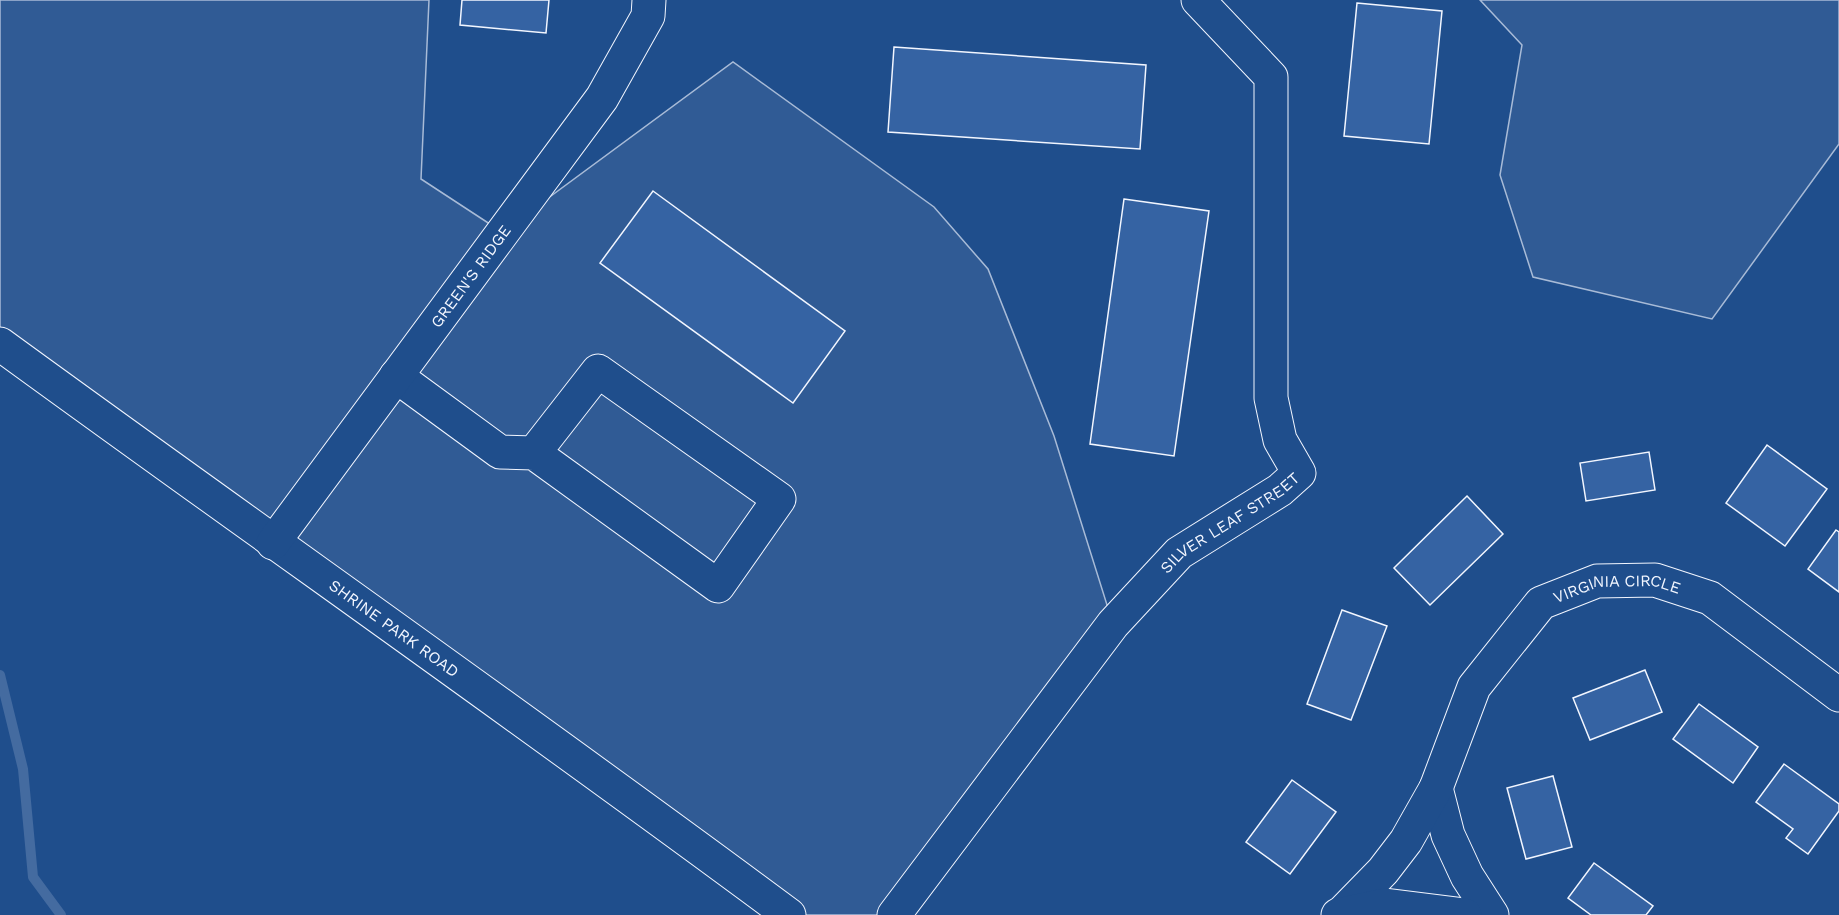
<svg xmlns="http://www.w3.org/2000/svg" width="1839" height="915" viewBox="0 0 1839 915" font-family="'Work Sans',sans-serif">
	<style>
		.built { fill: #305b95; stroke: #a8bbd7; stroke-width: 1.5 }
		.lines { fill: none; stroke-linecap: round; stroke-linejoin: round }
		.stream { stroke: #446ba0; stroke-width: 10 }
		.building { fill: #3563a3; stroke: #f2f6ff; stroke-width: 1.5 }
		.minor-casing { stroke: #f2f6ff; stroke-width: 35 }
		.minor { stroke: #1f4e8c; stroke-width: 33 }
		.labels { text-anchor: middle; stroke-width: 4.5; stroke-linejoin: round; paint-order: stroke }
		.street-label { font-size: 16px; fill: #f2f6ff; stroke: #1f4e8c }
	</style>
	<rect width="100%" height="100%" fill="#1f4e8c"/>
	<g class="built">
		<path d="M0,0H429L421,179L502,232L733,62L934,207L988,269L1054,436L1113,624L894,915H787L0,344Z"/>
		<path d="M1480,0H1839V144L1712,319L1533,277L1500,175L1522,45Z"/>
	</g>
	<g class="lines">
		<path class="stream" d="M0,675L23,769L33,877L61,915"/>
	</g>
	<g class="building">
		<path d="M462,0H549L546,33L460,25Z"/>
		<path d="M1357,3L1442,11L1429,144L1344,136Z"/>
		<path d="M894,47L1146,65L1140,149L888,132Z"/>
		<path d="M653,191L845,331L793,403L600,263Z"/>
		<path d="M1124,199L1209,211L1174,456L1090,444Z"/>
		<path d="M1767,445L1827,489L1785,546L1726,503Z"/>
		<path d="M1649,452L1655,490L1586,501L1580,463Z"/>
		<path d="M1467,496L1503,534L1430,605L1394,568Z"/>
		<path d="M1836,530L1839,532V592L1808,569Z"/>
		<path d="M1342,610L1387,626L1351,720L1307,704Z"/>
		<path d="M1645,670L1662,712L1590,740L1573,698Z"/>
		<path d="M1699,704L1758,747L1733,783L1673,739Z"/>
		<path d="M1784,764L1839,804V811L1808,854L1786,838L1793,829L1756,802Z"/>
		<path d="M1553,776L1572,847L1526,859L1507,788Z"/>
		<path d="M1292,780L1336,812L1290,874L1246,842Z"/>
		<path d="M1594,863L1653,906L1646,915H1591L1568,898Z"/>
	</g>
	<g class="lines">
		<g class="minor-casing">
			<g id="minor">
				<path id="s1" d="M0,344C262,535 528,721 789,915"/>
				<path d="M396,376L500,452L534,453L598,371L779,499L718,586L534,453"/>
				<path id="s2" d="M273,543L602,98L648,16L649,0"/>
				<path d="M1436,788L1448,835L1467,876L1492,915"/>
				<path id="s3" d="M1342,913L1383,871L1406,841L1436,788L1474,687L1541,603L1597,581L1655,580L1710,598L1839,695"/>
				<path id="s4" d="M894,915L1113,624L1179,553L1280,490L1299,473L1280,440L1271,398V77L1198,0"/>
				<path d="M1338,915L1385,905L1465,915"/>
			</g>
		</g>
		<use href="#minor" class="minor"/>
	</g>
	<g class="labels">
		<g class="street-label">
			<text dy="6" stroke="none"><textPath href="#s2" startOffset="332">GREEN'S RIDGE</textPath></text>
			<text dy="6" stroke="none"><textPath href="#s4" startOffset="520">SILVER LEAF STREET</textPath></text>
			<text dy="6" stroke="none"><textPath href="#s3" startOffset="452">VIRGINIA CIRCLE</textPath></text>
			<text dy="6" stroke="none"><textPath href="#s1" startOffset="486">SHRINE PARK ROAD</textPath></text>
		</g>
	</g>
</svg>
